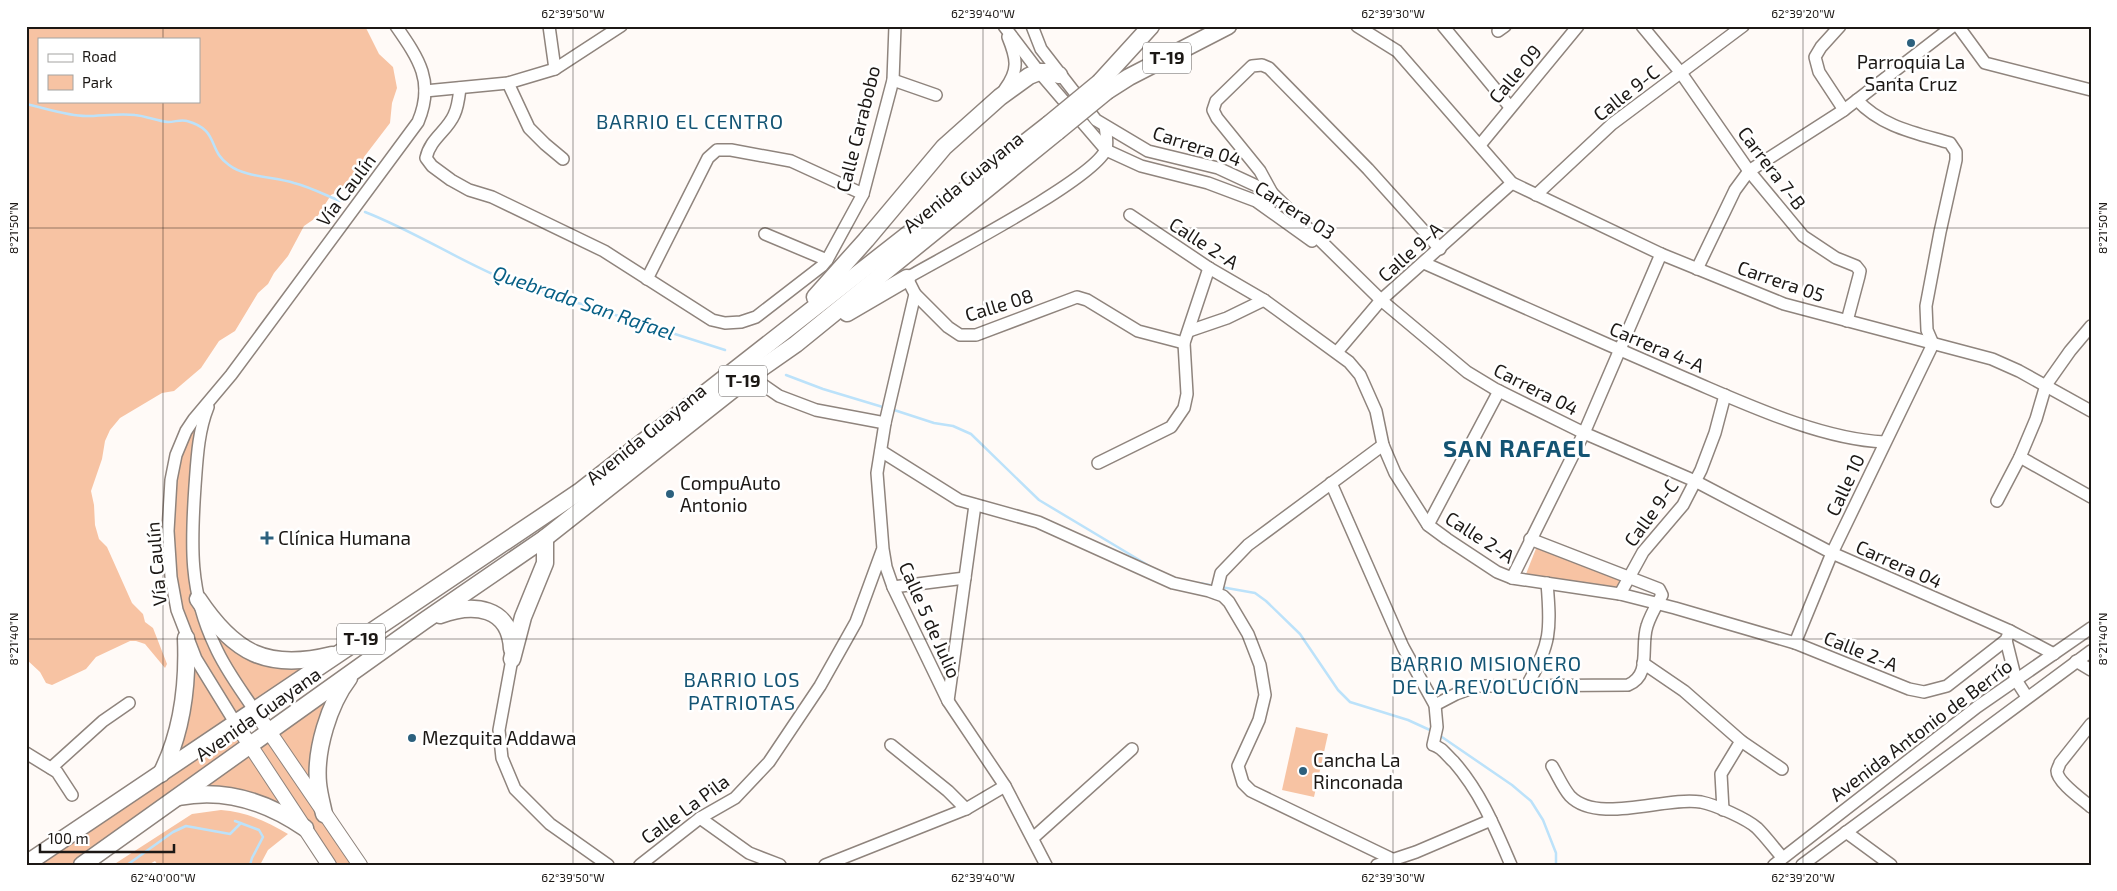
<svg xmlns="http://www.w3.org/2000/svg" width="2117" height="891" viewBox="0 0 2117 891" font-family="'Exo 2',sans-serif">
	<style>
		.green { fill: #f7c3a3; fill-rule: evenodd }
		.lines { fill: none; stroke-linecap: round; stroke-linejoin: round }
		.stream { stroke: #bce2fa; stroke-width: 2.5 }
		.minor-casing { stroke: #8f847d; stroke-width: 14 }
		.major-casing { stroke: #8f847d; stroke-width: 16 }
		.highway-casing { stroke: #8f847d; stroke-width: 19 }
		.minor { stroke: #fff; stroke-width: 11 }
		.major { stroke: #fff; stroke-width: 14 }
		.highway { stroke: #fff; stroke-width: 16 }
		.highway-bridge-casing { stroke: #8f847d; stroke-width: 19; stroke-linecap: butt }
		.highway-bridge { stroke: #fff; stroke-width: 16 }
		.ticks { fill: none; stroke: #1c1815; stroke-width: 1; stroke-opacity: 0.45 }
		.poi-dot { fill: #2c607d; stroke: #fff; stroke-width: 2 }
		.labels { text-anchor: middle; stroke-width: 5; stroke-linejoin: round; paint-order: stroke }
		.shield { fill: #fff; stroke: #605d5b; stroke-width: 1 }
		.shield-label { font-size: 18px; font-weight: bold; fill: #1c1815 }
		.poi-label { font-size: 19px; fill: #1c1815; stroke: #fff; text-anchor: start }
		.street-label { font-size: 19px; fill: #1c1815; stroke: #fff }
		.neighbourhood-label { font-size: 20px; letter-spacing: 1px; fill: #145473; stroke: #fff }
		.water-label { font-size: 20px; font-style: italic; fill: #075f85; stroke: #fff }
		.district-label { font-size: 24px; font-weight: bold; letter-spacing: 1px; fill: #145473; stroke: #fff }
		.neatline { fill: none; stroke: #1c1815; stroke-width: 2 }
		.ticks-label { font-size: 12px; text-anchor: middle; fill: #1c1815 }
	</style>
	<rect width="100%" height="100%" fill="#fffaf7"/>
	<g class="green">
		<path d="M26,26H365L379,54L393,67L397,88L392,103L390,123L364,157L362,164L353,178L343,189L331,195L317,217L304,226L288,256L274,273L268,284L258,293L235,331L219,341L201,368L174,391L162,393L120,418L110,430L105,441L102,459L91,491L94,505L95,525L99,539L107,547L132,603L143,614L145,622L153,628L167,664L165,668L145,644L136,641H130L96,657L86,669L52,685L46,683L40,672L26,659ZM39,39H199V101H39Z"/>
		<path d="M212,398L197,448L198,599L260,656L341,652L237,724L250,744L356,669L333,704L320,797L360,865H329L287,816L196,795L82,865H26L161,775L187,665L171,577L176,455Z"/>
		<path d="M1537,546L1620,580L1617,587L1526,574Z"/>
		<path d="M1296,727L1328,734L1314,797L1282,790Z"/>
		<path d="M221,810C246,812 267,821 288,834L268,850L260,865H158L155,861L148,865H113L192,814Z"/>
	</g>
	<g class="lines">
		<g class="stream">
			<path d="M26,104C45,108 67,116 86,116C102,116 119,113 135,115C146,116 157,121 168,122C175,122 181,119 187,121C220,130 207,150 229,165C244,177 275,177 294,183C310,187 325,195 340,201"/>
			<path d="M365,212C414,231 458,260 506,280L725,350"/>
			<path d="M786,375L823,389L886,408"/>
			<path d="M891,409L934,423L953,426L971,434L1039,500L1151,567"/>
			<path d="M1199,583L1215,586"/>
			<path d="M1221,587L1255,593L1266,601L1300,634L1338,690L1350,702L1408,720L1432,731"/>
			<path d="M1439,735L1512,785L1531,801L1543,820L1556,853V865"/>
			<path d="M235,821L259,830L263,837L252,858L250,865"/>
			<path d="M127,865L173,832L186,826L230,834L241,823"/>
		</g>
		<g class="minor-casing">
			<g id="minor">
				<path d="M549,26L555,69"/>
				<path d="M1004,26L1039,72L1106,150L1141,166L1208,183L1256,201L1312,241"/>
				<path d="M1032,26L1041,49L1096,120L1148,151L1218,168L1272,193L1381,300L1467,372L1495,389L1584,433L1695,481L1832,553L2010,631L2054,654"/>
				<path d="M1357,26L1397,51L1512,183L1661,254L1784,304L1992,359L2019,371L2091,411"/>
				<path d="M1443,26L1510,107"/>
				<path d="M1642,26L1681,73L1749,171L1803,236L1836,258L1856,266L1860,271L1859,276L1847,321"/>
				<path d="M1840,26L1821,47L1815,57L1819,72L1844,110"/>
				<path d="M1958,26L1985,63L2091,90"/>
				<path d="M1498,31L1505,26"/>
				<path d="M893,80L936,95"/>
				<path d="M508,83L529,128L545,144L563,159"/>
				<path d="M460,88C459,97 458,107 454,115C447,131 430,139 426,158L432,166L451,180L469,190L492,197L604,251L712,320L725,323L741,322L756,317L822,266L827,260L863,194L893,80L895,26"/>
				<path d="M1005,89C1019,70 1017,59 1008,37"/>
				<path d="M425,91L508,83L555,69L621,26"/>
				<path d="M1480,145L1578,26"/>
				<path d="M1272,193L1260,171L1217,118L1213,110L1216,101L1252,66L1262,65L1269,68L1368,169L1440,249"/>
				<path d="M1536,195L1612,124L1743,26"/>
				<path d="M1130,215L1209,268L1264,300L1349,362L1360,375L1376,411L1383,445L1395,473L1428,525L1447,539L1497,572L1512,578L1620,594L1675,608L1795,643L1909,689L1924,692L1947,686L2006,640L2010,631"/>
				<path d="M765,234L827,260"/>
				<path d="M1424,263C1511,302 1599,341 1687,379C1746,404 1820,439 1884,442"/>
				<path d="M1697,269L1735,190L1749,171L1844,110L1953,26"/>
				<path d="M647,279L708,158L717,150H731L791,161L863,194"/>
				<path d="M915,294L948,327L960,335H976L1077,297L1087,300L1138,331L1184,343"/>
				<path d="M1189,331L1227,318L1264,300"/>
				<path d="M1337,352L1381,300L1512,183"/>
				<path d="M750,376L779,396L816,410L885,423"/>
				<path d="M208,407C198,432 197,459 195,486C191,544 189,592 215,646C225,669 241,690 255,711"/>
				<path d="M881,451L959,500L1038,522L1173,583L1209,591L1223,596L1229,602L1248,634L1260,665L1265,695L1259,720L1238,766L1243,783L1251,791L1392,859"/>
				<path d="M2020,457L2091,497"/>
				<path d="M1098,463L1171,427L1184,408L1187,394L1184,343L1209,268"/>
				<path d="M1331,483L1403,647L1435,705L1437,727L1433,745C1442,747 1447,756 1454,762C1481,793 1495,828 1511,865"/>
				<path d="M1997,501L2020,457L2036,419L2046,385L2070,351L2091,326"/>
				<path d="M1428,525L1499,391"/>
				<path d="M1512,578L1584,433L1661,254"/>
				<path d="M893,587L965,578"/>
				<path d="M1216,593L1221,573L1248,545L1383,445"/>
				<path d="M1620,594L1643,552L1683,505L1701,470L1715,433L1725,395"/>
				<path d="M2006,640L2016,680L2027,697"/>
				<path d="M1795,643L1832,553L1933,344L1927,330L1926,306L1940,232L1956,160V152L1950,143C1916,133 1882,127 1857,100"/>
				<path d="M512,659L499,730L502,758L515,789L550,824L608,865"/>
				<path d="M2076,661L2091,670"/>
				<path d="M1643,663L1684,691L1741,741L1782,769"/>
				<path d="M1527,685C1551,645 1551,629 1547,583"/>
				<path d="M948,701L975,505"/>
				<path d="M1435,705L1456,694L1478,686L1628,685C1652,675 1640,647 1647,626C1650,616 1657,604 1662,595L1659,589L1530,539"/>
				<path d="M236,724L196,659L177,610L171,577L168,531L171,480L176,455L186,431L194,419L231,375L418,122C435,82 419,59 396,26"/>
				<path d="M2091,724L2060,763C2060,764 2057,770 2057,771C2057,782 2083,800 2091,807"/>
				<path d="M891,745L948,791L966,809"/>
				<path d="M26,753L57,772L72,795"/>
				<path d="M1552,766C1558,776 1563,788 1570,796C1598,825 1665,796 1701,802C1716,805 1747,819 1757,828C1766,837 1774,848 1782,857"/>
				<path d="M51,768L103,721L129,703"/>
				<path d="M1723,810L1721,774L1741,741"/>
				<path d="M700,818L749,853L780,865"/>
				<path d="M1846,832L1891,865"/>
				<path d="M1033,838L1132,749"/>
				<path d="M640,865L700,818L735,798L769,762L820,686L856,622L882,551"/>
				<path d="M825,865L966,809L1005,786"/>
				<path d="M1046,865L1005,786L948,701L893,587L886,567L883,549L877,473L885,423L915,294L907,278C941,258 1095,179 1106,149C1108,142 1106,133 1105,126"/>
				<path d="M1377,865L1416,852L1491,820"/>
				<path d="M1774,865L1977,707L2091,628"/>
				<path d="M1802,865L2091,651"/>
			</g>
		</g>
		<g class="major-casing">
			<g id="major">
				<path d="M255,711L360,865"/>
				<path d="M236,724L329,865"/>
			</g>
		</g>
		<g class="highway-casing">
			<g id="highway">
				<path d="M1100,82L1151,26"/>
				<path d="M1107,91L1129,77L1228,26"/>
				<path d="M815,297L866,240L944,147L1000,97L1029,76L1039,72H1048L1059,75"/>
				<path d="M847,313L907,278"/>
				<path d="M198,599C234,653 267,671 332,655"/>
				<path d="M440,615C473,603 510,606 512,649"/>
				<path d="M512,659L523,617L545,563V538"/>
				<path d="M161,774C183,731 188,685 186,638"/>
				<path d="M179,797C224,788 267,802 305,828"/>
				<path d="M324,814C322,804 319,794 318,783C315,750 329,704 349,678"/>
				<path d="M26,864L579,492L1049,124"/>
				<path d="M82,865L424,621L545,538L750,376L796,344L1057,132"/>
			</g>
		</g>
		<use href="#minor" class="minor"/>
		<use href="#major" class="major"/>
		<use href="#highway" class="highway"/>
		<g class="highway-bridge-casing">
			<g id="highway-bridge">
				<path d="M1049,124L1100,82"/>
				<path d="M1057,132L1107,91"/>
			</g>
		</g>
		<use href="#highway-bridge" class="highway-bridge"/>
	</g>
	<path class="ticks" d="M163,26V39M573,26V865M983,26V865M1393,26V865M1803,26V865M163,101V865M26,228H2091M26,639H2091"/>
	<g class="poi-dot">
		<circle cx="1911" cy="43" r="5"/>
		<circle cx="670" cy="494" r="5"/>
		<path d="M264.5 530.5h5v5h5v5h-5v5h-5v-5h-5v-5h5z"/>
		<circle cx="412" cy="738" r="5"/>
		<circle cx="1303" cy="771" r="5"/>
	</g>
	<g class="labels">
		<g class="shield">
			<rect x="1143" y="42.5" width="48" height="31" rx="4"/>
			<rect x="719" y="365.5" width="48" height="31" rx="4"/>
			<rect x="337" y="623.5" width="48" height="31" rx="4"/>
		</g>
		<g class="shield-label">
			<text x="1167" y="64">T-19</text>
			<text x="743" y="387">T-19</text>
			<text x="361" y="645">T-19</text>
		</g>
		<g class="poi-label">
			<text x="1911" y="69" text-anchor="middle">Parroquia La<tspan x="1911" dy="22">Santa Cruz</tspan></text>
			<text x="680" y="490">CompuAuto<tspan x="680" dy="22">Antonio</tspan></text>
			<text x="278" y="545">Clínica Humana</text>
			<text x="422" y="745">Mezquita Addawa</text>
			<text x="1313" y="767">Cancha La<tspan x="1313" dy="22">Rinconada</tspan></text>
		</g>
		<g class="street-label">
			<text transform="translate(1515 74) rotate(-50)" y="7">Calle 09</text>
			<text transform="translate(1626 93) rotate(-38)" y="7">Calle 9-C</text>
			<text transform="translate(858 129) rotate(-76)" y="7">Calle Carabobo</text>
			<text transform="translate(1197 146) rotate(18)" y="7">Carrera 04</text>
			<text transform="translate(1772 168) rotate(53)" y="7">Carrera 7-B</text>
			<text transform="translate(963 182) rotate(-39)" y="7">Avenida Guayana</text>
			<text transform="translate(346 190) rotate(-53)" y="7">Vía Caulín</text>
			<text transform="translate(1295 210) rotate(33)" y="7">Carrera 03</text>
			<text transform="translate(1204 243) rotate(33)" y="7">Calle 2-A</text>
			<text transform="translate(1410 252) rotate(-42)" y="7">Calle 9-A</text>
			<text transform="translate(1781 281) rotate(19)" y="7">Carrera 05</text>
			<text transform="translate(999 305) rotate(-17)" y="7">Calle 08</text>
			<text transform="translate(1657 347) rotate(23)" y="7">Carrera 4-A</text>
			<text transform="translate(1536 389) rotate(27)" y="7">Carrera 04</text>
			<text transform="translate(646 434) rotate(-39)" y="7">Avenida Guayana</text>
			<text transform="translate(1845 485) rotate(-65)" y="7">Calle 10</text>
			<text transform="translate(1651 513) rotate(-54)" y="7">Calle 9-C</text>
			<text transform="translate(1480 537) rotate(33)" y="7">Calle 2-A</text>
			<text transform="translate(156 564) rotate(-95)" y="7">Vía Caulín</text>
			<text transform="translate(1899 564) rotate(24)" y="7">Carrera 04</text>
			<text transform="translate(930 620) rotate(66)" y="7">Calle 5 de Julio</text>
			<text transform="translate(1861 651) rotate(22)" y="7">Calle 2-A</text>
			<text transform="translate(258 714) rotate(-35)" y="7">Avenida Guayana</text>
			<text transform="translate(1921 730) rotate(-37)" y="7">Avenida Antonio de Berrío</text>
			<text transform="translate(685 809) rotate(-36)" y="7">Calle La Pila</text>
		</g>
		<g class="neighbourhood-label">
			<text x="690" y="129">BARRIO EL CENTRO</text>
			<text x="1486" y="671">BARRIO MISIONERO<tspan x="1486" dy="23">DE LA REVOLUCIÓN</tspan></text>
			<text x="742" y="687">BARRIO LOS<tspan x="742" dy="23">PATRIOTAS</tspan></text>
		</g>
		<g class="water-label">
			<text transform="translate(584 303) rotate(19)" y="7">Quebrada San Rafael</text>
		</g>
		<g class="district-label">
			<text x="1517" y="457">SAN RAFAEL</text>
		</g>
	</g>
	<rect width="2117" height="891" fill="none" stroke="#ffffff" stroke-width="55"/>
	<rect x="38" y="38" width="162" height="65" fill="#ffffff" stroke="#a4a3a1"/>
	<rect x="48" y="54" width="25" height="8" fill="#ffffff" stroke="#a4a3a1"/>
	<text x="82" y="62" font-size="15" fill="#1c1815">Road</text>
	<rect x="48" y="75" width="25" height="15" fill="#f7c3a3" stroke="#a4a3a1"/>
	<text x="82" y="88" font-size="15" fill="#1c1815">Park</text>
	<path d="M40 844v8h134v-8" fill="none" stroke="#1c1815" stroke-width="2.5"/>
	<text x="48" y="844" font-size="15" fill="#1c1815" stroke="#ffffff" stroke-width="4" paint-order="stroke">100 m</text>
	<rect x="28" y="28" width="2062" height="836" class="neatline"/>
	<g class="ticks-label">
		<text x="573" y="18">62°39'50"W</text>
		<text x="983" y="18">62°39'40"W</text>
		<text x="1393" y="18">62°39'30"W</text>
		<text x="1803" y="18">62°39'20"W</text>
		<text transform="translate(14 228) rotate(-90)" y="4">8°21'50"N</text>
		<text transform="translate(2103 228) rotate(-90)" y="4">8°21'50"N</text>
		<text transform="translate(14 639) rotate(-90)" y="4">8°21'40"N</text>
		<text transform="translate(2103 639) rotate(-90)" y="4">8°21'40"N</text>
		<text x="163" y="882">62°40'00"W</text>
		<text x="573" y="882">62°39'50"W</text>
		<text x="983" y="882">62°39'40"W</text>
		<text x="1393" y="882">62°39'30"W</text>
		<text x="1803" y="882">62°39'20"W</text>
	</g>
</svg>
